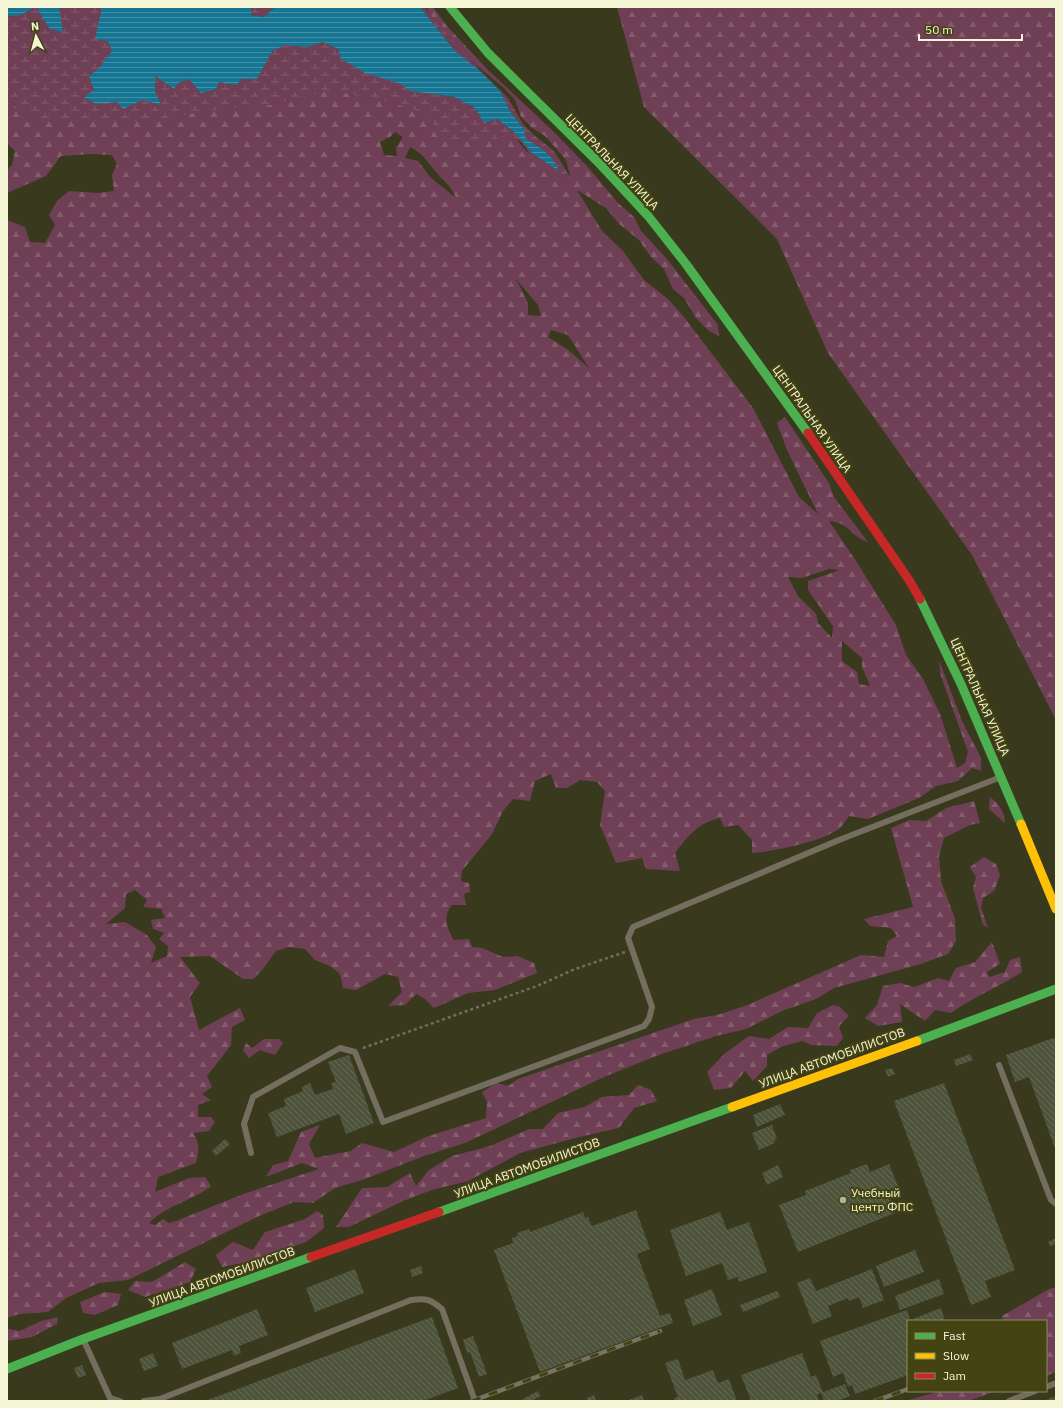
<svg xmlns="http://www.w3.org/2000/svg" width="1063" height="1408" viewBox="0 0 1063 1408" font-family="'IBM Plex Sans',sans-serif">
	<style>
		.forest { fill: url(#forest-firs); fill-rule: evenodd }
		.wetland { fill: url(#wetland-marsh) }
		.water { fill: url(#water-rules) }
		.building { fill: url(#building-back-hatch) }
		.lines { fill: none; stroke-linecap: round; stroke-linejoin: round }
		.path { stroke: #716e5f; stroke-width: 2.5; stroke-dasharray: 3 3; stroke-linecap: butt }
		.lane { stroke: #746e60; stroke-width: 6 }
		.fast { stroke: #4caf50; stroke-width: 9 }
		.slow { stroke: #ffc107; stroke-width: 9 }
		.jam { stroke: #c62828; stroke-width: 9 }
		.rail-casing { stroke: #777463; stroke-width: 4.5 }
		.rail { stroke: #444413; stroke-width: 3; stroke-dasharray: 9; stroke-linecap: butt }
		.poi-dot { fill: #b3b496; stroke: #444413; stroke-width: 1.5 }
		.labels { text-anchor: middle; stroke-width: 4; stroke-linejoin: round; paint-order: stroke }
		.street-label { font-size: 12px; fill: #f5f6d6; stroke: #444413 }
		.poi-label { font-size: 12px; fill: #f5f6d6; stroke: #444413; text-anchor: start }
	</style>
	<defs>
		<pattern id="forest-firs" width="22" height="20" patternUnits="userSpaceOnUse"><rect width="22" height="20" fill="#6f4055"/><path d="M5 1l3.5 6h-7zM16 11l3.5 6h-7z" fill="#845c6d"/></pattern>
		<pattern id="wetland-marsh" width="20" height="14" patternUnits="userSpaceOnUse"><rect width="20" height="14" fill="#6f4055"/><path d="M1 5h8M5 5V1M11 12h8M15 12V8" fill="none" stroke="#845c6d"/></pattern>
		<pattern id="water-rules" width="6" height="5" patternUnits="userSpaceOnUse"><rect width="6" height="5" fill="#157593"/><path d="M0 2.5h6" fill="none" stroke="#4390a6"/></pattern>
		<pattern id="building-back-hatch" width="6" height="6" patternUnits="userSpaceOnUse"><rect width="6" height="6" fill="#4e533c"/><path d="M-1 5l2 2M0 0l6 6M5-1l2 2" fill="none" stroke="#686c57"/></pattern>
	</defs>
	<rect width="100%" height="100%" fill="#39391e"/>
	<g class="forest">
		<path d="M7,7H230L509,130L527,152L570,176L566,160L545,136L532,128L521,117L515,100L504,88L464,55L433,19L426,7H433L446,25L488,70L555,133L587,166L618,203L634,217L641,231L667,259L718,325L719,336L709,331L696,318L684,298L673,289L664,269L651,257L639,240L619,224L606,208L577,190L602,231L623,251L644,280L669,300L684,317L753,408L799,497L818,514L787,450L777,423L785,417L829,483L834,497L868,542C849,536 851,523 829,521L856,561L896,625L906,655L923,679L940,714L957,768L965,763L968,752L941,676L939,660L962,721L981,758V771L972,768L958,781L936,786L919,798L868,819L849,816C846,820 843,825 840,828C825,841 772,852 752,853V840L738,825L724,827L720,818C699,822 687,837 675,853L680,871L646,869L642,858L616,863L600,825L605,791L597,782L580,780L567,788H556L551,774L535,781L530,801L513,799L503,811L492,834L462,871L461,881L469,883L470,892L464,894L466,905H452C442,916 447,929 454,940L469,939L472,947L482,948L503,957L517,956L534,963L537,973L495,990L468,993L434,1008L425,999L416,994L405,1005L388,1006L402,992L398,977L385,974L356,990L343,988L340,974L330,966L315,960L305,949L289,947L276,951L263,969L253,979H243L210,956L180,957L200,983L190,997L199,1030L240,1008L245,1020L232,1027L231,1045L207,1076L212,1087L202,1094L211,1100L198,1105V1117H211L215,1122L209,1131L193,1133C200,1143 199,1151 196,1163L158,1177L155,1192L189,1178L205,1177L211,1186C192,1201 167,1205 149,1223L155,1225L163,1219L169,1223L176,1221L246,1193L319,1169L302,1163L266,1177L273,1165L288,1161L301,1132L320,1125L309,1144L315,1158L351,1151L362,1143L394,1152L426,1137L486,1118L487,1102L482,1092L497,1083L508,1086L518,1079L694,1019L717,1015L745,1006L861,955L884,957L888,941L897,936L891,928L870,926L864,919L913,907L891,828L910,820L926,821L946,808L974,801L980,823L970,825L944,838L939,856L941,881L955,919L956,941L948,954L921,964L834,988L816,999L782,1011L746,1029L716,1036L656,1056L604,1077L465,1143L424,1156L362,1180L335,1188L313,1203L294,1202L259,1216L128,1280L99,1283L66,1298L48,1312L19,1314L7,1318V1253L9,1249L7,1246V220L25,227L30,242L45,243L55,225L49,215L57,201L69,191L98,193L114,191L112,175L117,164L112,155L91,154L61,156L46,176L7,193V170L12,165L15,151L7,143ZM395,132L403,137L396,148L397,156L384,155L380,142L390,137ZM410,147C424,154 427,162 437,173C446,184 450,184 456,198L431,178L418,161L405,158ZM516,279L538,305L541,316L528,315V303ZM551,330L568,335L589,368L567,349L548,337ZM829,569L840,570L808,581V590L833,626L832,638L818,623L816,614L798,596L788,577L802,578ZM842,641L862,658V667L870,686L859,684L857,672L842,661ZM135,890L147,900L143,907L161,909L165,918L151,920L153,929L164,933L159,939L168,946L167,956L151,963L156,947L147,935L125,922L106,924L125,908L126,894Z"/>
		<path d="M617,7H1056V720L972,555L828,353L777,239L644,107Z"/>
		<path d="M990,797C999,804 1004,811 1005,823L989,809Z"/>
		<path d="M984,857L996,864L1000,875L994,891L983,898L981,908L988,928L983,925L973,888L976,877L970,867Z"/>
		<path d="M992,942L1000,964L987,972L989,977L1005,972L1010,960L1020,957L1022,972C999,987 973,997 951,1013L935,1010L925,1021L900,1004L902,1022L878,1026L865,1018L877,1005L883,986L900,983L914,987L938,978L949,981L956,968L975,962Z"/>
		<path d="M833,1005L840,1007L849,1016L839,1026L843,1038L837,1046L812,1045L802,1041L783,1046L767,1055V1066L753,1081L745,1071L731,1088L714,1090L707,1072L724,1054L749,1036L769,1039L788,1027L808,1028L817,1013Z"/>
		<path d="M264,1039H279L283,1043L275,1055L260,1050L249,1058L243,1050L246,1043L252,1048Z"/>
		<path d="M638,1085L651,1090L657,1101L634,1108L619,1128L579,1137L520,1153L468,1181L432,1190L403,1201L349,1227H336L362,1188L387,1187L410,1173L416,1186L429,1170L452,1156L490,1146L529,1129H543L558,1113L585,1107L602,1097L629,1095Z"/>
		<path d="M317,1211L323,1215L324,1228L306,1242L252,1261L222,1267L216,1255L233,1242L253,1250L265,1232L305,1219Z"/>
		<path d="M185,1262L196,1269L190,1282L145,1297L128,1290L135,1281L152,1282Z"/>
		<path d="M1056,1287V1372L1046,1376V1321H1003L1002,1316L1049,1289Z"/>
		<path d="M105,1292L121,1294L118,1305L95,1315L83,1313L80,1302Z"/>
		<path d="M58,1317L57,1324L32,1337L7,1341L8,1329L20,1331L41,1321Z"/>
		<path d="M941,1391H996L968,1401H905Z"/>
	</g>
	<g class="wetland">
		<path d="M36,7L50,29L63,31L59,8L102,7L98,21L112,51L99,68L89,76L94,90L96,104L117,102L123,109L142,100L161,105L155,92V75L178,83L189,79L237,85L240,78L265,63L272,51L286,45L307,47L323,42L338,49L341,59L365,73L401,84L410,91L454,97L475,108L484,123L497,119L515,133L533,154L558,171C553,155 540,147 525,139L524,129L510,111L500,91L479,70L455,51L420,7H424L465,55L508,98L523,124L534,135L554,151L567,172L573,187L531,156L522,143L510,134L489,141L446,139L425,113L392,103L330,90L271,105L204,111L152,121L42,120L7,105V16L21,15Z"/>
		<path d="M251,7H275L264,17L251,15Z"/>
	</g>
	<g class="water">
		<path d="M7,7H35L21,15L7,16Z"/>
		<path d="M36,7H61L59,8L63,32L50,29Z"/>
		<path d="M102,7H251V15L264,17L275,7H420L455,51L479,70L500,91L510,111L524,129L526,139C540,147 553,155 559,171L533,154L515,133L497,119L484,123L475,108L454,97L410,91L401,84L365,73L341,59L338,49L323,42L307,47L285,45L272,51L257,79H241L237,85L219,82L216,89L201,93L189,79L178,83L174,89L155,76V92L161,105L142,100L123,109L117,102L96,104L84,97L94,90L89,76L99,68L112,51L108,41L95,39Z"/>
	</g>
	<g class="building">
		<path d="M1056,1037V1151L1029,1077L1015,1082L1006,1055Z"/>
		<path d="M970,1054L973,1060L956,1066L954,1060Z"/>
		<path d="M349,1055L374,1123L346,1134L339,1114L277,1137L268,1113L286,1106L284,1099L303,1091L302,1087L310,1083L315,1095L333,1089L331,1083L336,1082L328,1062Z"/>
		<path d="M892,1068L895,1074L888,1077L885,1070Z"/>
		<path d="M944,1083L1015,1270L985,1281L991,1297L971,1305L894,1101Z"/>
		<path d="M780,1104L785,1115L757,1127L753,1115Z"/>
		<path d="M772,1125L777,1139L774,1140L775,1143L759,1150L752,1133Z"/>
		<path d="M225,1139L230,1144L216,1156L212,1151Z"/>
		<path d="M867,1164L870,1172L889,1164L898,1186L886,1191L895,1213L798,1252L779,1205L806,1195L805,1191L851,1173L850,1170Z"/>
		<path d="M778,1165L783,1177L767,1185L762,1173Z"/>
		<path d="M636,1210L650,1249L637,1254L660,1316L670,1313L673,1323L540,1372L494,1250L513,1243L512,1238L518,1236L517,1233L529,1229L530,1232L583,1212L585,1218L588,1217L592,1226Z"/>
		<path d="M720,1212L727,1230L749,1222L767,1272L739,1282L738,1277L728,1280L722,1263L686,1276L670,1230Z"/>
		<path d="M1056,1238V1244L1050,1246L1048,1242Z"/>
		<path d="M915,1250L924,1272L884,1287L876,1266Z"/>
		<path d="M421,1266L423,1273L412,1277L410,1270Z"/>
		<path d="M355,1269L364,1293L315,1312L306,1288Z"/>
		<path d="M872,1269L884,1300L863,1308L859,1297L849,1301L848,1298L828,1306L832,1316L813,1324L797,1283L810,1278L816,1291Z"/>
		<path d="M939,1279L944,1294L900,1310L895,1296Z"/>
		<path d="M712,1289L722,1315L693,1326L684,1300Z"/>
		<path d="M777,1291L780,1297L743,1312L740,1305Z"/>
		<path d="M941,1308L945,1321H908V1375L855,1394L852,1385L848,1387L843,1373L833,1377L820,1341L907,1310L910,1320Z"/>
		<path d="M257,1309L268,1335L239,1346L241,1353L234,1356L232,1350L182,1369L172,1343Z"/>
		<path d="M432,1317L458,1388L423,1401H205Z"/>
		<path d="M473,1336L487,1374L479,1377L470,1352L467,1353L463,1340Z"/>
		<path d="M153,1353L158,1366L144,1371L139,1359Z"/>
		<path d="M802,1353L811,1377L816,1375L823,1392L845,1384L850,1396L837,1401H824L821,1393L817,1395L819,1401H751L741,1375Z"/>
		<path d="M678,1359L685,1380L713,1370L718,1383L729,1379L737,1401H675L674,1398L678,1397L665,1363Z"/>
		<path d="M82,1365L86,1375L78,1378L74,1368Z"/>
		<path d="M538,1391L541,1396L531,1401H524L523,1399Z"/>
		<path d="M594,1395L596,1401H588L587,1398Z"/>
		<path d="M642,1395L644,1401H626Z"/>
		<path d="M1056,1396V1401H1043Z"/>
	</g>
	<g class="lines">
		<path class="path" d="M363,1048L537,986L575,969L625,952"/>
		<g class="lane">
			<path d="M999,1065L1051,1200L1056,1204"/>
			<path d="M251,1153L244,1124L253,1097L340,1048L355,1052L383,1122L644,1026L649,1019L652,1007L628,938L633,927L839,840L1001,777"/>
			<path d="M83,1339L110,1398L120,1401"/>
			<path d="M1046,1387L1056,1383"/>
			<path d="M144,1401L160,1399L411,1300C426,1298 430,1299 442,1309L475,1401"/>
			<path d="M1009,1401L1035,1391"/>
		</g>
		<g class="fast">
			<path d="M450,7L488,53L598,162L649,217L686,264L808,433"/>
			<path d="M920,599L961,684L1021,824"/>
			<path d="M917,1041L1056,989"/>
			<path d="M439,1212L732,1107"/>
			<path d="M7,1369L83,1339L311,1257"/>
		</g>
		<g class="slow">
			<path d="M1021,824L1056,909"/>
			<path d="M732,1107L917,1041"/>
		</g>
		<g class="jam">
			<path d="M808,433L909,580L920,599"/>
			<path d="M311,1257L439,1212"/>
		</g>
		<g class="rail-casing">
			<g id="rail">
				<path d="M472,1401L660,1331"/>
				<path d="M875,1401L908,1389"/>
			</g>
		</g>
		<use href="#rail" class="rail"/>
	</g>
	<circle class="poi-dot" cx="843" cy="1200" r="4"/>
	<g class="labels">
		<g class="street-label">
			<text transform="translate(612 162) rotate(46)" y="4">ЦЕНТРАЛЬНАЯ УЛИЦА</text>
			<text transform="translate(812 419) rotate(55)" y="4">ЦЕНТРАЛЬНАЯ УЛИЦА</text>
			<text transform="translate(980 697) rotate(66)" y="4">ЦЕНТРАЛЬНАЯ УЛИЦА</text>
			<text transform="translate(832 1058) rotate(-20)" y="4">УЛИЦА АВТОМОБИЛИСТОВ</text>
			<text transform="translate(527 1168) rotate(-20)" y="4">УЛИЦА АВТОМОБИЛИСТОВ</text>
			<text transform="translate(222 1277) rotate(-20)" y="4">УЛИЦА АВТОМОБИЛИСТОВ</text>
		</g>
		<g class="poi-label">
			<text x="851" y="1197">Учебный<tspan x="851" dy="14">центр ФПС</tspan></text>
		</g>
	</g>
	<rect width="1063" height="1408" fill="none" stroke="#f5f6d6" stroke-width="16"/>
	<rect x="907" y="1320" width="140" height="72" fill="#444413" stroke="#8b8b61"/>
	<rect x="915" y="1333" width="20" height="6" fill="#4caf50" stroke="#8b8b61"/>
	<text x="943" y="1340" font-size="12" fill="#f5f6d6">Fast</text>
	<rect x="915" y="1353" width="20" height="6" fill="#ffc107" stroke="#8b8b61"/>
	<text x="943" y="1360" font-size="12" fill="#f5f6d6">Slow</text>
	<rect x="915" y="1373" width="20" height="6" fill="#c62828" stroke="#8b8b61"/>
	<text x="943" y="1380" font-size="12" fill="#f5f6d6">Jam</text>
	<g transform="translate(36 36) rotate(354)" stroke="#444413" stroke-width="3" paint-order="stroke">
	<path d="M0-3L7 15L0 10L-7 15Z" fill="#f5f6d6"/>
	<text y="-6" font-size="11" font-weight="bold" text-anchor="middle" fill="#f5f6d6">N</text>
	</g>
	<path d="M919 34v6h103v-6" fill="none" stroke="#f5f6d6" stroke-width="2"/>
	<text x="925" y="34" font-size="12" fill="#f5f6d6" stroke="#444413" stroke-width="3" paint-order="stroke">50 m</text>
</svg>
